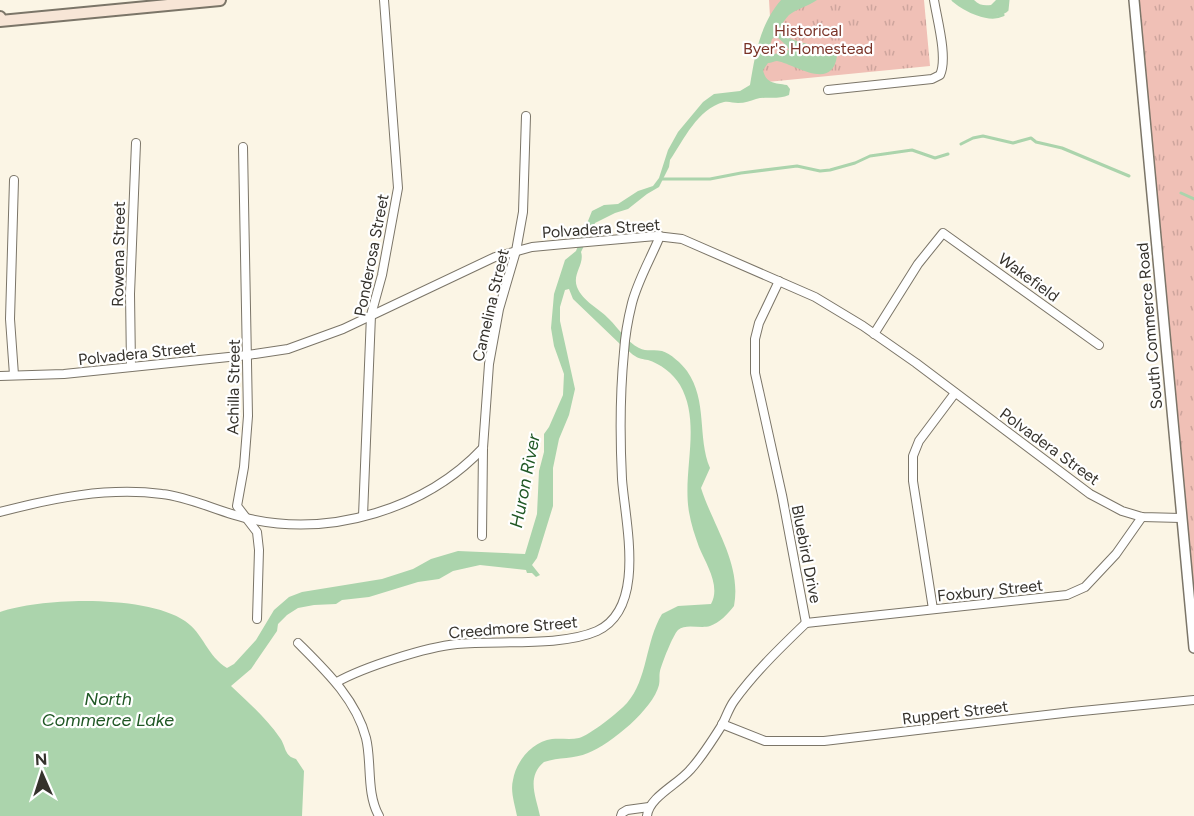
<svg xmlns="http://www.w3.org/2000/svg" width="1194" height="816" viewBox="0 0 1194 816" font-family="Figtree,sans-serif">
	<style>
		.park { fill: url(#park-tufts) }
		.water { fill: #abd4ac; fill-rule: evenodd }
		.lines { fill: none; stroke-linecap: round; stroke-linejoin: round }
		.stream { stroke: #abd4ac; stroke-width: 3 }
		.minor-casing { stroke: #7b7568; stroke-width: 10 }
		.tertiary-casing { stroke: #7b7568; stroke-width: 12 }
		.secondary-casing { stroke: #7b7568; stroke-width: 14 }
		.minor { stroke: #fff; stroke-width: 8 }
		.tertiary { stroke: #fff; stroke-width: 9 }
		.secondary { stroke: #f7e5d6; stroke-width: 10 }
		.labels { text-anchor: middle; stroke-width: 4.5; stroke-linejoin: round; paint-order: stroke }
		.park-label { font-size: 16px; fill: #793327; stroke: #fff }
		.street-label { font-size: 16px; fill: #35322c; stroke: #fff }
		.water-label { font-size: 18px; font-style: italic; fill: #205825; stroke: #fff }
	</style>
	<defs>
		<pattern id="park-tufts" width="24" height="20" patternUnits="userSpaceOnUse" patternTransform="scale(1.5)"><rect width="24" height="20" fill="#f0c0b6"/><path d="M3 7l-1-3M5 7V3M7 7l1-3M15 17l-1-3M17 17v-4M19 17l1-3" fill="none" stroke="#cea59d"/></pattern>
	</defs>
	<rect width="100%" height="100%" fill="#fbf5e5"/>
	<g class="park">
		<path d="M769,0H924L930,66L757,83L770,17Z"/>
		<path d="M1134,0H1194V611Z"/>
	</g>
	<g class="water">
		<path d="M781,0H817C809,6 796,9 789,15C785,19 782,24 779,29C784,42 819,46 832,49L837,56C832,92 795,64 777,61C775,61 771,63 768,63L763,70C766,84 775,83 787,85L790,89L789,95C778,100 767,96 756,99C750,101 745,103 738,103C733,103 729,101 724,102C697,109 684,140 670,160L669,167L659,187L647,194L628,209L615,213L595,223L581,252C585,264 572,274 577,287C583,302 599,308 609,319C619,329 627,342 639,348C647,352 654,349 662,351C670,353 682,364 687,371C708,401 697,437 710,468L701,488C713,526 742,564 734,606C728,614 719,623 710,626C700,629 686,623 678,630C673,635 662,663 660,671C659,675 660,680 659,685C653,709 611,744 588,753C574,759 559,757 544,762C526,777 536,797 540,816H517C515,805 510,791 513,780C516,761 533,741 552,739C561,738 570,740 579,738C590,735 619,712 627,703C648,679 645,642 662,614L678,606L711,604C721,586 706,564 699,547C695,536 691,524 689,512C682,471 702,423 680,385C674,374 659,363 648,360C643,359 639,359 635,356C629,353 627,347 621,345L573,299L569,289L565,290L560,307V321L575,389L569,415L559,439L553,468V506L537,558L532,565L540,575L536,577L532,573H527L526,570L480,565L453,571L439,579L418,582L369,597L342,600L336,604L314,605L298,608L287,615L278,624L277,631L251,669L231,686C248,702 267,719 280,738C286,746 284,756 296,759L304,771L302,816H0V612C43,597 147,595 185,621C203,633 208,657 227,668L234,664L256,640L274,610L289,597L302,592L382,579L413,569L431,559L458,551L525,554L537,514L539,471L544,452V434L549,427L563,395L564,374L554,346L551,328L554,294L565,260L576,251L592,211L604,205L618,204L638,191L653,186L659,178L668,150L678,132L703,102L714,94L740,91L750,85C755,55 760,24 781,0ZM776,36L787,46L789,50L767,56L772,39Z"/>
		<path d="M953,0H974C979,5 984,6 991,5L996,0H1008L1007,12C991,23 967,11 953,0Z"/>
	</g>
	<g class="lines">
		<g class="stream">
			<path d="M953,0C965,10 988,22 1003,15"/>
			<path d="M1007,10L1008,0"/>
			<path d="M961,144L973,138L983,136L1013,143L1031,138L1036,142L1062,148L1129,176"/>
			<path d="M662,179H710L741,173L797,166L820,171L830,170L855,163L870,156L912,150L935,158L948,154"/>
			<path d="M1181,193L1194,199"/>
		</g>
		<g class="minor-casing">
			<g id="minor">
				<path d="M828,90L932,79L940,75C948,58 937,19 934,0"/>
				<path d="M243,147L248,416L244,467L237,506L257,532L259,550L257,619"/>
				<path d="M779,281L759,323L755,339V373L782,495L806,623"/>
				<path d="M874,334L918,264L943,233L1099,345"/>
				<path d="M131,366L130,294L136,143"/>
				<path d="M14,375L10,319L14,180"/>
				<path d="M0,376L64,374L248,355L288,349L343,329L495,257L532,247L564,244L656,236L682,239L815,297L863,326L916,363L1090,494L1122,511L1142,517L1181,518"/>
				<path d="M0,512C53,498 107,487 162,494C191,497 221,513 250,519C331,537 426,509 483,448"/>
				<path d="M363,516L371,315L382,275L398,188L384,0"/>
				<path d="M482,536L483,448L489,364L499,309L516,251L523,212L526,116"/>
				<path d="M933,609L913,481V456L919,441L955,393"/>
				<path d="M806,623L1067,595L1085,587L1116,554L1142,517"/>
				<path d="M298,643C325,670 356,699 366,738C372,762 366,793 379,816"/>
				<path d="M337,682C364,667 426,647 457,644C497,640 561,647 597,631C647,608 625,522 622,479C620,439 620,393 624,352C625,336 628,319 632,303C638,280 651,258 660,236"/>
				<path d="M722,724L765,741H824L1072,712L1194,700"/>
				<path d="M621,816L622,813L627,810L649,807"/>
				<path d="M647,816C649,797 677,785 690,770C702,757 712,741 722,725C726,717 729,708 734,701C755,672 781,647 806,623"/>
			</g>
		</g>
		<g class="tertiary-casing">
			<path id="tertiary" d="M1134,0L1194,648"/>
		</g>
		<g class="secondary-casing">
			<path id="secondary" d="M0,17V21L220,0"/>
		</g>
		<use href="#minor" class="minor"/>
		<use href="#tertiary" class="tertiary"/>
		<use href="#secondary" class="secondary"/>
	</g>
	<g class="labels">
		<g class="park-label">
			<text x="808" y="36">Historical<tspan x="808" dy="18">Byer's Homestead</tspan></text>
		</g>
		<g class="street-label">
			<text transform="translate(601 228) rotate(-4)" y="6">Polvadera Street</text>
			<text transform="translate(118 254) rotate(-89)" y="6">Rowena Street</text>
			<text transform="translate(371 255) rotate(-79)" y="6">Ponderosa Street</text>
			<text transform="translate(1029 277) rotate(36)" y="6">Wakefield</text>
			<text transform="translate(490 305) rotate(-77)" y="6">Camelina Street</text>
			<text transform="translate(1149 326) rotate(-95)" y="6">South Commerce Road</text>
			<text transform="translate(137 353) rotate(-6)" y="6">Polvadera Street</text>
			<text transform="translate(233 387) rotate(-89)" y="6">Achilla Street</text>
			<text transform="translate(1050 446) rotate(36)" y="6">Polvadera Street</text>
			<text transform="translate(807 554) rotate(79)" y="6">Bluebird Drive</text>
			<text transform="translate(990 590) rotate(-6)" y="6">Foxbury Street</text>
			<text transform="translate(513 627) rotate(-5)" y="6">Creedmore Street</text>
			<text transform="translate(955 712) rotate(-7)" y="6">Ruppert Street</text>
		</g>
		<g class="water-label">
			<text transform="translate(525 481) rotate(-79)" y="6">Huron River</text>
			<text x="108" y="705">North<tspan x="108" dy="21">Commerce Lake</tspan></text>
		</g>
	</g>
	<g transform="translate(42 774) rotate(357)" stroke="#ffffff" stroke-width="4.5" paint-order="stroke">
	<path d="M0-4.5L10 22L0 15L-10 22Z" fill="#35322c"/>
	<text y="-9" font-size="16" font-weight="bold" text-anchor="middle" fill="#35322c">N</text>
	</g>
</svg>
